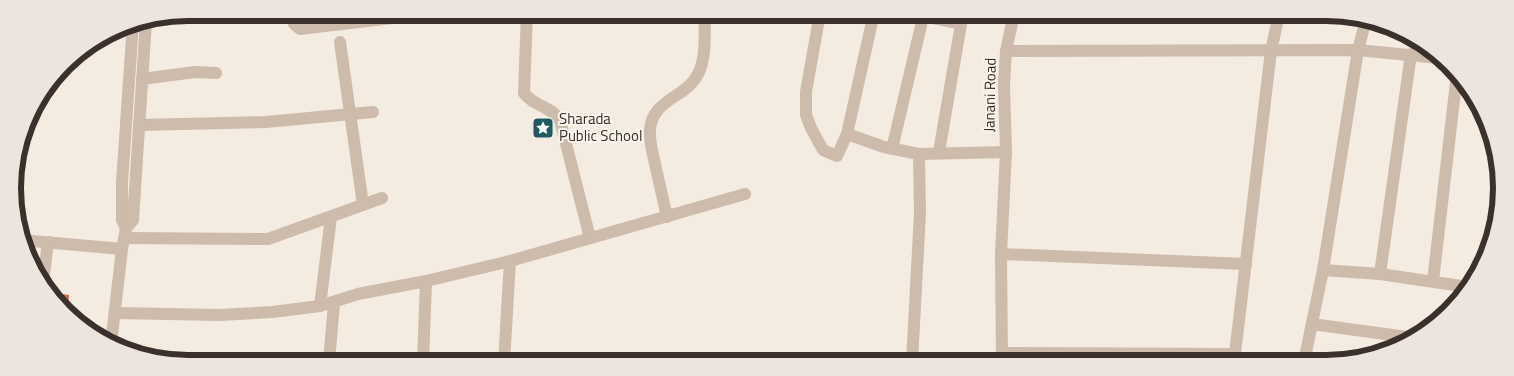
<svg xmlns="http://www.w3.org/2000/svg" width="1514" height="376" viewBox="0 0 1514 376" font-family="'Titillium Web',sans-serif">
	<style>
		.building { fill: #c8694b }
		.lines { fill: none; stroke-linecap: round; stroke-linejoin: round }
		.minor { stroke: #cdbbac; stroke-width: 12 }
		.labels { text-anchor: middle; stroke-width: 4; stroke-linejoin: round; paint-order: stroke }
		.street-label { font-size: 15px; fill: #3b302b; stroke: #fbf5ee }
		.poi-label { font-size: 15px; fill: #3b302b; stroke: #fbf5ee; text-anchor: start }
		.rim { fill: none; stroke: #3b302b; stroke-width: 6 }
	</style>
	<rect width="100%" height="100%" fill="#f4ebe1"/>
	<path class="building" d="M48,292L69,295L68,308L63,307Z"/>
	<g class="lines">
		<g class="minor">
			<path d="M292,13L294,24L300,29L434,13"/>
			<path d="M527,13L524,93C533,106 551,106 560,120L590,238"/>
			<path d="M820,13L806,92V115L811,128L823,150L837,156L847,134L874,13"/>
			<path d="M908,13L961,24L939,152"/>
			<path d="M340,42L363,205"/>
			<path d="M1006,51L1358,50L1439,58"/>
			<path d="M142,79L195,72L216,73"/>
			<path d="M139,125L266,122L373,112"/>
			<path d="M847,134L884,147L919,154L1006,152"/>
			<path d="M1496,143V223"/>
			<path d="M892,149L924,13"/>
			<path d="M667,217C663,199 659,182 655,164C653,153 649,142 650,130C652,99 686,98 698,74C707,57 704,32 705,13"/>
			<path d="M126,228L122,220V182L133,23"/>
			<path d="M124,238L268,239L382,198"/>
			<path d="M21,240L122,249"/>
			<path d="M1001,254L1246,264"/>
			<path d="M1323,270L1380,274L1468,287"/>
			<path d="M1380,274L1411,54"/>
			<path d="M1433,281L1457,74"/>
			<path d="M43,282L48,242"/>
			<path d="M320,306L331,217"/>
			<path d="M115,313L220,315L272,312L320,306L358,294L426,281L510,261L745,194"/>
			<path d="M1312,324L1414,338"/>
			<path d="M111,344L122,249L126,228L133,220L146,21"/>
			<path d="M1003,353L1235,354"/>
			<path d="M329,362L334,303"/>
			<path d="M423,362L426,281"/>
			<path d="M504,362L510,261"/>
			<path d="M912,362L920,213L919,154"/>
			<path d="M1002,362L1001,254L1006,152L1004,85L1006,51L1014,14"/>
			<path d="M1234,362L1271,51L1279,14"/>
			<path d="M1304,362L1323,270L1358,50L1366,20"/>
		</g>
	</g>
	<defs>
		<g id="sight-square" transform="scale(1.125)"><rect x="-9" y="-9" width="18" height="18" rx="4" fill="#1f5a5e" stroke="#fbf5ee"/><path d="M0-6L1.8-2.2L6-1.7L2.9 1.2L3.7 5.4L0 3.3L-3.7 5.4L-2.9 1.2L-6-1.7L-1.8-2.2Z" fill="#fff"/></g>
	</defs>
	<g fill-rule="evenodd">
		<use href="#sight-square" x="543" y="128"/>
	</g>
	<g class="labels">
		<g class="street-label">
			<text transform="translate(990 95) rotate(-89)" y="5">Janani Road</text>
		</g>
		<g class="poi-label">
			<text x="559" y="124">Sharada<tspan x="559" dy="17">Public School</tspan></text>
		</g>
	</g>
	<path d="M0 0H1514V376H0ZM188 21H1326A167 167 0 0 1 1493 188V188A167 167 0 0 1 1326 355H188A167 167 0 0 1 21 188V188A167 167 0 0 1 188 21Z" fill="#ece5de" fill-rule="evenodd"/>
	<path class="rim" d="M188 21H1326A167 167 0 0 1 1493 188V188A167 167 0 0 1 1326 355H188A167 167 0 0 1 21 188V188A167 167 0 0 1 188 21Z"/>
</svg>
